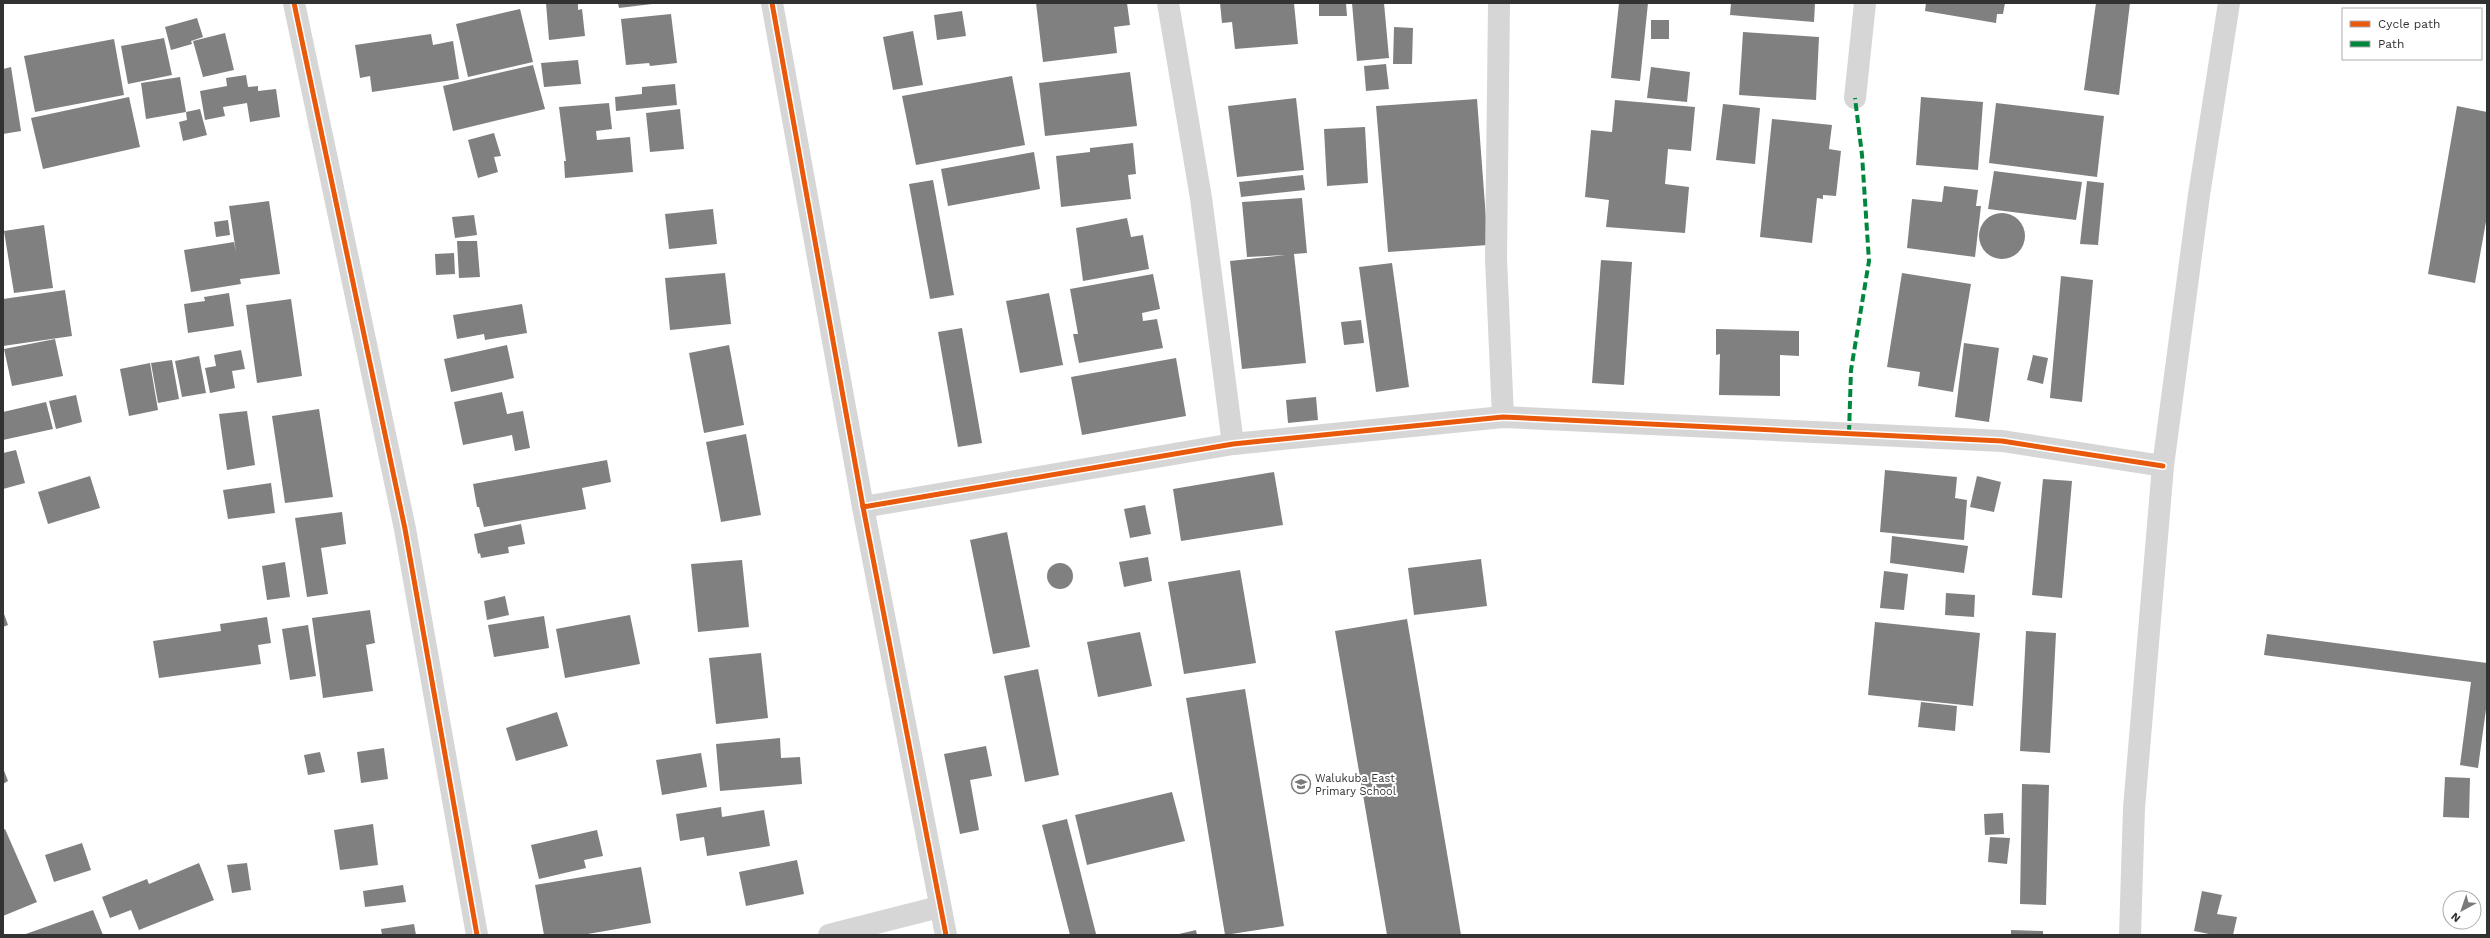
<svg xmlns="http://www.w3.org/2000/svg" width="2490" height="938" viewBox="0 0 2490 938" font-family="'Work Sans',sans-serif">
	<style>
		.building { fill: #808080 }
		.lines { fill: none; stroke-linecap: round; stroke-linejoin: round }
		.street { stroke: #d6d6d6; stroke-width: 22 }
		.quiet { stroke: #00873e; stroke-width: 4; stroke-dasharray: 8 4; stroke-linecap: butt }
		.cycleway-casing { stroke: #fff; stroke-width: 8 }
		.cycleway { stroke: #e8590c; stroke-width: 5 }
		.labels { text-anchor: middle; stroke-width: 4; stroke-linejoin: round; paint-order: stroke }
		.poi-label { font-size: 11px; fill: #323232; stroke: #fff; text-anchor: start }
	</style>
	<rect width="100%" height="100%" fill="#fff"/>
	<g class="building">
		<path d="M546,3H578V10L582,9L585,36L549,40Z"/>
		<path d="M618,3H652V4L619,8Z"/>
		<path d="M1036,3H1127L1130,25L1114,27L1117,53L1043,62Z"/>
		<path d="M1220,3H1294L1298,44L1235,49L1232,22L1222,23Z"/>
		<path d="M1319,3H1346L1347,16H1319Z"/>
		<path d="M1352,3H1384L1389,58L1357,61Z"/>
		<path d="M1619,3H1648L1640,81L1611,78Z"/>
		<path d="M1731,3H1815L1814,22L1730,15Z"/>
		<path d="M1926,3H2005L2003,14H1997L1996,23L1925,11Z"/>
		<path d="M2096,3H2130L2119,95L2084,90Z"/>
		<path d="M520,9L533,62L468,77L456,24Z"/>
		<path d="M962,11L966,36L937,40L934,15Z"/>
		<path d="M671,14L677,63L650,66L649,63L626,65L621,19Z"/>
		<path d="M197,18L203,37L191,41L192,44L171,50L165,27Z"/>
		<rect x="1651" y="20" width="18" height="19"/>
		<path d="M1394,27L1413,28L1412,64H1393Z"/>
		<path d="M913,31L923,85L893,90L883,37Z"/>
		<path d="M1743,32L1819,37L1816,100L1739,95Z"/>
		<path d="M225,33L234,70L203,77L193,41Z"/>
		<path d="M431,34L433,45L453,41L459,79L372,92L370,76L360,78L355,45Z"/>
		<path d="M164,38L172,75L128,84L121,46Z"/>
		<path d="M114,39L124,95L35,112L24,56Z"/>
		<path d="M578,60L581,84L544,87L541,63Z"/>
		<path d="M1386,64L1389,89L1366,91L1364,66Z"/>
		<path d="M533,65L545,109L453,131L443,86Z"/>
		<path d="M11,67L21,131L3,134V69Z"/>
		<path d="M1651,67L1690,72L1687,102L1647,98Z"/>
		<path d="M1130,72L1137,126L1045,136L1039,83Z"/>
		<path d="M246,75L248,87L258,86V91L276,89L280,117L250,122L247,103L223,107L225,116L205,120L200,91L227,86L226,78Z"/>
		<path d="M1012,76L1025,145L916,165L902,96Z"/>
		<path d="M180,77L186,112L146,119L141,83Z"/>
		<path d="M675,84L677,105L616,111L615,97L642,94V87Z"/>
		<path d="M129,97L140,147L43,169L31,118Z"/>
		<path d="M1921,97L1983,102L1978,170L1916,165Z"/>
		<path d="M1296,98L1304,170L1237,177L1228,106Z"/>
		<path d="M1477,99L1488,245L1388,252L1376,106Z"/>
		<path d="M1615,100L1695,107L1691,151L1668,149L1665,184L1689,187L1685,233L1606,227L1609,200L1585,197L1591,130L1612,132Z"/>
		<path d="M609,103L612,129L596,131L597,140L630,137L633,172L565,178L564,161H566L559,107Z"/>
		<path d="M1996,103L2104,116L2097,177L1989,163Z"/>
		<path d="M1723,104L1760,108L1755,164L1716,160Z"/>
		<path d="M2457,106L2487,112V216L2475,283L2428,274Z"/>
		<path d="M200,109L207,135L183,141L179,122L187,120L186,112Z"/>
		<path d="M680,109L684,149L650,152L646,113Z"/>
		<path d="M1772,119L1832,125L1829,149L1841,151L1836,196L1823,195V199L1817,198L1812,243L1760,237Z"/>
		<path d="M1365,127L1368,183L1327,186L1324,129Z"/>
		<path d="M494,133L501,156L494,157L498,172L478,178L468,140Z"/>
		<path d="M1133,143L1136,174L1128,175L1131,199L1061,207L1056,156L1090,152V148Z"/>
		<path d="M1034,152L1040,189L948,206L941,169Z"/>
		<path d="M1994,171L2082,182L2076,220L1988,209Z"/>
		<path d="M1303,175L1305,190L1241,197L1239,182Z"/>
		<path d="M933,180L954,295L930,299L909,184Z"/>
		<path d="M2087,181L2104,183L2098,245L2080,244Z"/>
		<path d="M1944,186L1978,190L1976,206H1981L1975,257L1907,248L1912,199L1942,202Z"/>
		<path d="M1302,198L1307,253L1294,254L1306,363L1242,369L1230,261L1286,255L1247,257L1242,202Z"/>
		<path d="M269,201L280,274L240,279L241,284L191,292L184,250L234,242L236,252L229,206Z"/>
		<path d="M713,209L717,244L669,249L665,214Z"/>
		<circle cx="2002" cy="236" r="23"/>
		<path d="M474,215L477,235L455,238L452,217Z"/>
		<path d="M1127,218L1131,237L1143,235L1149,269L1083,281L1076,228Z"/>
		<path d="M228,220L230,235L216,237L214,222Z"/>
		<path d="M44,225L53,288L14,293L4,231Z"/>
		<path d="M457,241H477L480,277L459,278Z"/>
		<path d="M454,253L455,274L436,275L435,254Z"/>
		<path d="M1601,260L1632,262L1624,385L1592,383Z"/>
		<path d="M1392,263L1409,387L1376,392L1359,267Z"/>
		<path d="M725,273L731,324L670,330L665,278Z"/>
		<path d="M1902,273L1971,284L1953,392L1918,386L1920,372L1887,367Z"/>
		<path d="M1153,274L1160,309L1142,313L1143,321L1157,319L1163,348L1079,363L1073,334H1078L1070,289Z"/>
		<path d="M2061,276L2093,280L2082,402L2050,398Z"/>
		<path d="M65,290L72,336L3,346V299Z"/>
		<path d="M229,293L234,326L188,333L184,304L205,301L204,297Z"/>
		<path d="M1049,293L1063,365L1020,373L1006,301Z"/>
		<path d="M291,299L302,376L257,383L246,305Z"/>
		<path d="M522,304L527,333L485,340L484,334L457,339L453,315Z"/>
		<path d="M1361,320L1364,343L1344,345L1341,322Z"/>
		<path d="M962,328L982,443L958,447L938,332Z"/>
		<path d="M1716,329L1799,331V356L1780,355V396L1719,395L1720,354L1716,355Z"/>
		<path d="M55,339L63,376L12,386L4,349Z"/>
		<path d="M1964,343L1999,348L1989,422L1955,417Z"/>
		<path d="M507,345L514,378L451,392L444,359Z"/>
		<path d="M729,345L744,425L704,433L689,353Z"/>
		<path d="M241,350L245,369L232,371L235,388L210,393L205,368L216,366L214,355Z"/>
		<path d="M2033,355L2048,358L2043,384L2027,380Z"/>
		<path d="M199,356L206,393L182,397L175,361Z"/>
		<path d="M1176,358L1186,416L1082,435L1071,377Z"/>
		<path d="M172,360L179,399L158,403L151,363Z"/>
		<path d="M150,363L158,410L129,416L120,369Z"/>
		<path d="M502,392L507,414L523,411L530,448L515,451L512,435L463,445L454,402Z"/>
		<path d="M76,395L82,422L56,429L49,401Z"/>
		<path d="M1316,397L1318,420L1288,423L1286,400Z"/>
		<path d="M46,402L53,429L3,440V412Z"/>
		<path d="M319,409L333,497L285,503L272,416Z"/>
		<path d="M247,411L255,465L227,470L219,414Z"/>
		<path d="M746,434L761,515L721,522L706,442Z"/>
		<path d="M16,450L25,483L3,489V453Z"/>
		<path d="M607,460L611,482L582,488L586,509L484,527L479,507H477L473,484Z"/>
		<path d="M1885,470L1957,477L1955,498L1967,500L1964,540L1880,532Z"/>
		<path d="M1274,472L1283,525L1181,541L1173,489Z"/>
		<path d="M90,476L100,508L48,524L38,492Z"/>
		<path d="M1977,476L2001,482L1994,512L1970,507Z"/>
		<path d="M2043,479L2072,481L2062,598L2032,595Z"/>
		<path d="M271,483L275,513L228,519L223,490Z"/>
		<path d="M1145,505L1151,534L1130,538L1124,509Z"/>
		<path d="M342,512L346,544L321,548L328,594L307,597L295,518Z"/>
		<path d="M521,524L525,544L508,547L509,553L481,558L480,553L478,554L474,534Z"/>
		<path d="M1007,532L1030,647L993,654L970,540Z"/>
		<path d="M1892,536L1968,546L1964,573L1890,563Z"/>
		<path d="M1148,557L1152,581L1124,587L1119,562Z"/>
		<path d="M1481,559L1487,606L1414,615L1408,568Z"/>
		<path d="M742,560L749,627L698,632L691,564Z"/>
		<path d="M285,562L290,597L267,600L262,566Z"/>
		<circle cx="1060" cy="576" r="13"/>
		<path d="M1240,570L1256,663L1184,674L1168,582Z"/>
		<path d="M1884,571L1908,574L1904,610L1880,608Z"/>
		<path d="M1946,593L1975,595L1974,617L1945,615Z"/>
		<path d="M505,596L509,615L487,620L484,601Z"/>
		<path d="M370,610L375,643L366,645L373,691L323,698L312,618Z"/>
		<path d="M3,611L8,625L3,627Z"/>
		<path d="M630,615L640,664L565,678L556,629Z"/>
		<path d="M544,616L549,648L494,657L488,625Z"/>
		<path d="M267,617L271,643L258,645L261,664L159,678L153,641L221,631L220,624Z"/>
		<path d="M1407,619L1461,935H1387L1335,631Z"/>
		<path d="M1875,622L1980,633L1973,706L1868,695Z"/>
		<path d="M308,625L316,676L290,680L282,629Z"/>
		<path d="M2026,631L2056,633L2050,753L2020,751Z"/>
		<path d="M1140,632L1152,686L1098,697L1087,642Z"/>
		<path d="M2267,634L2487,663V702L2478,768L2460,765L2471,682L2264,655Z"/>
		<path d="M761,653L768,718L716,724L709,658Z"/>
		<path d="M1038,669L1059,775L1025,782L1004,676Z"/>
		<path d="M1245,689L1284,926L1225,935L1186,698Z"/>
		<path d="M1921,702L1957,706L1955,731L1918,727Z"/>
		<path d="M557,712L568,746L516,761L506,728Z"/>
		<path d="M780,738L781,758L800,757L802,784L720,791L716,744Z"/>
		<path d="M986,746L992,776L970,780L979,830L960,834L944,754Z"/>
		<path d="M384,748L388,779L361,783L357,752Z"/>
		<path d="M320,752L325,772L308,775L304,755Z"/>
		<path d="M701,753L707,787L662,795L656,760Z"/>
		<path d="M3,768L8,781L3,784Z"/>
		<path d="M2445,777L2470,778L2469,818L2443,817Z"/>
		<path d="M2022,784L2049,785L2046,905L2020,904Z"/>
		<path d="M1172,792L1185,841L1087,865L1075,815Z"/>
		<path d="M721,807L722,817L764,810L770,846L707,856L704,837L680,841L676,814Z"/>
		<path d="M2003,813L2004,834L1985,835L1984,814Z"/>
		<path d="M1067,819L1096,934L1093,935H1070L1042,825Z"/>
		<path d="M373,824L378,865L340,870L334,830Z"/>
		<path d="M5,829L37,902L3,916V830Z"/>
		<path d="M597,830L603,856L584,860L586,868L539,879L531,845Z"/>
		<path d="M1990,837L2010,838L2007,864L1988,862Z"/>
		<path d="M82,843L91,870L54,882L45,855Z"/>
		<path d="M797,860L804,894L746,906L739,872Z"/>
		<path d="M199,863L214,900L139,930L131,910L110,918L102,897L147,879L149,884Z"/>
		<path d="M247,863L251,890L232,893L227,865Z"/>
		<path d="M641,867L651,923L582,935H544L535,885Z"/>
		<path d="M403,885L406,902L365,907L363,891Z"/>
		<path d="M2202,891L2222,895L2217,914L2237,917L2233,935H2214L2194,931Z"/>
		<path d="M93,910L103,935H23Z"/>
		<path d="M414,924L416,935H382L381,929Z"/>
		<path d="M1196,930L1197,935H1179V934Z"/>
		<path d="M2011,930L2043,931V935H2011Z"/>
	</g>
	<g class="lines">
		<g class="street">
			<path d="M294,3L405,529L477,935"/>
			<path d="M772,3L863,507L946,935"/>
			<path d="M1168,3L1201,198L1233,444"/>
			<path d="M1499,3L1496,259L1503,417"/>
			<path d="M1855,98L1865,3"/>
			<path d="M863,507L1233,444L1503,417L2002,441L2163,466"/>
			<path d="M829,935L939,907"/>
			<path d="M2130,935L2134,808L2163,466L2199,195L2229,3"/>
		</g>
		<path class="quiet" d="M1849,433L1851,370L1869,261L1862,155L1855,98"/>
		<g class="cycleway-casing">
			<g id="cycleway">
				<path d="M294,3L405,529L477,935"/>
				<path d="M772,3L863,507L946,935"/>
				<path d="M863,507L1233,444L1503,417L2002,441L2163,466"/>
			</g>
		</g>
		<use href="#cycleway" class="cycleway"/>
	</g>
	<defs>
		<g id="school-ring" transform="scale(1)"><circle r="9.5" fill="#fff" stroke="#7a7a7a" stroke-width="1.5"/><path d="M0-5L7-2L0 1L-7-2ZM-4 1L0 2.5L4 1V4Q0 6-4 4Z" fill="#7a7a7a"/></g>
	</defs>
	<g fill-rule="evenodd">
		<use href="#school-ring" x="1301" y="784"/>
	</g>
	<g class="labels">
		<g class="poi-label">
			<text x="1315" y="782">Walukuba East<tspan x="1315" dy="13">Primary School</tspan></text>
		</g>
	</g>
	<rect width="2490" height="938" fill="none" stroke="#323232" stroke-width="8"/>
	<rect x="2342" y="8" width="140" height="52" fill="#ffffff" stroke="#adadad"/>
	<rect x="2350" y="21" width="20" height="6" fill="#e8590c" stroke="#adadad"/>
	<text x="2378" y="28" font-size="12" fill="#323232">Cycle path</text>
	<rect x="2350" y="41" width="20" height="6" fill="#00873e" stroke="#adadad"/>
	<text x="2378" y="48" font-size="12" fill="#323232">Path</text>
	<g transform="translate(2462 910) rotate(220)"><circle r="19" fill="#ffffff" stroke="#adadad"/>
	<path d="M0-3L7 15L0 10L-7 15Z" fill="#7a7a7a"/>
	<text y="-6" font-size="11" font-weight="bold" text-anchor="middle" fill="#323232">N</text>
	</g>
</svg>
